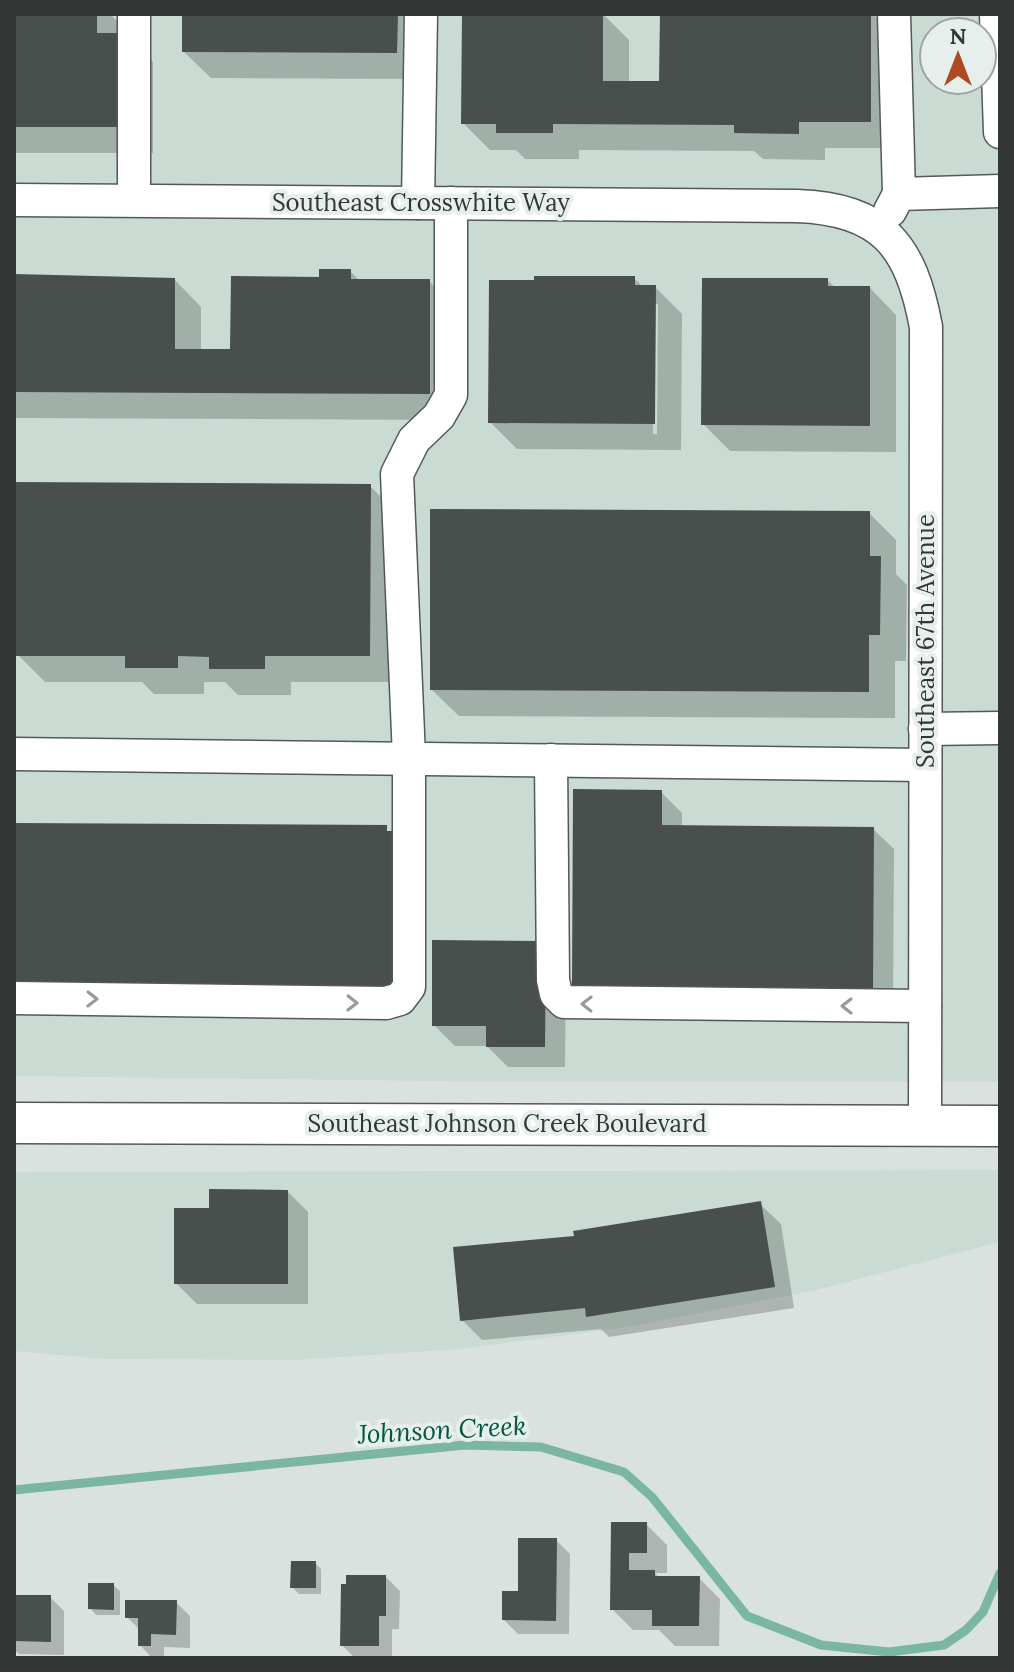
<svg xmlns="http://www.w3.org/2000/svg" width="1014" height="1672" viewBox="0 0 1014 1672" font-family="Lora,serif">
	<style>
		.built { fill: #cadbd4; fill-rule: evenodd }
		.shadow { fill: #0003; fill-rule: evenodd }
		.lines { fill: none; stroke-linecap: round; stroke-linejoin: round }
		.stream { stroke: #7bb6a0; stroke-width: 9 }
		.building { fill: #484f4c }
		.minor-casing { stroke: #525956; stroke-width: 35 }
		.major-casing { stroke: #525956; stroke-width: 43 }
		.minor { stroke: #fff; stroke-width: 32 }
		.major { stroke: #fff; stroke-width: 40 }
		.oneway { stroke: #989a9a }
		.labels { text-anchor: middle; stroke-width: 8; stroke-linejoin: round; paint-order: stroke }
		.street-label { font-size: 24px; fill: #323634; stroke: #e7efec }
		.water-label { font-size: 26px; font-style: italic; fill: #035641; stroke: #e7efec }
	</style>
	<rect width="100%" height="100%" fill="#dae2df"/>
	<g class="built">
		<path d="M14,14H1000V1082H518L14,1076ZM934,32H982V80H934Z"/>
		<path d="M1000,1170V1242L816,1290L629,1327L459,1349L297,1360L105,1359L14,1351V1172Z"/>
	</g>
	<g class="shadow">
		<path d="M14,14H110L123,27L126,35L153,62V153H14Z"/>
		<path d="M184,14H424L423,79L211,78L184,52Z"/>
		<path d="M464,14H603L629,40V83H661L662,14H873L897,38V148H825V160L763,159L754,151L579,150V159H525L516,150H490L463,123Z"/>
		<path d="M350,271L360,281H429L456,308V420L14,418V277L175,280L201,307V351H232L321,279Z"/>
		<path d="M634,278L643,287H655L682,314L681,450L517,449L490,422ZM654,301L658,305L657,434H653Z"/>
		<path d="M827,280L836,288H870L896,315V452L730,451L703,424Z"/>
		<path d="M14,484L370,486L397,513L396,682H291V695H238L225,682H204V694H154L142,682H45L18,655L19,630H14Z"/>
		<path d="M869,513L896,540V574L907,585L906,661H895V718L459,716L432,690Z"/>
		<path d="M661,792L682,813V828L873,829L894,849L893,1009L637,1016Z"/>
		<path d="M566,964L565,1067H508L487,1046H455L434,1025Z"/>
		<path d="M288,1192L308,1212V1304H197L176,1283L211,1210Z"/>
		<path d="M760,1204L781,1224L794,1308L609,1337L601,1329L482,1340L462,1320L576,1237Z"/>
		<path d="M613,1524H646L667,1545V1573H655L660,1578H699L720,1599L719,1646H675L659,1630H633L612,1609Z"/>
		<path d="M556,1540L570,1554L569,1634H518L504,1620Z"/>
		<path d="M315,1563L321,1569V1594H299L292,1587Z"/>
		<path d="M386,1577L400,1591L399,1629H392V1658H355L342,1645Z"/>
		<path d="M113,1585L120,1591V1615H96L90,1608Z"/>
		<path d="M14,1597H50L64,1611V1655L19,1654L14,1650Z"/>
		<path d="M176,1602L190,1616V1648L164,1647V1658H152L140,1645V1630L127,1617Z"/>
	</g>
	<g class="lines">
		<path class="stream" d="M14,1490L465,1445L541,1447L624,1472L652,1497L747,1616L821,1645L889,1652L944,1645L966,1630L983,1612L1000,1573"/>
	</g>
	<g class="building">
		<path d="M14,14H97V33H127V127H14Z"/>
		<path d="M182,14H398L397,53L182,52Z"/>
		<path d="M462,14H603V81H659L660,14H871V122H799V134L734,133V125L553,124V133H496V124H461Z"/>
		<path d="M319,269H351V279H430V394L14,392V274L175,278V349H230L231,276L319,277Z"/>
		<path d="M534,276H635V285H656L655,424L488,423L489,280H534Z"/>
		<path d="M702,278H828V286H870V426L701,425Z"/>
		<path d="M14,482L371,484L370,656H265V669H209V657L178,656V668H125V656H16Z"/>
		<path d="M430,509L870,511V556H881L880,635H869V692L430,690Z"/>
		<path d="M573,789L662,790V825L874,827L873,989L830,988V998H754V988L572,987Z"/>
		<path d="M14,823L387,825V831H397L396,988L14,986Z"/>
		<path d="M432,940L546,941L545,1047H486V1026H432Z"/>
		<path d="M209,1189L288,1190V1284H174V1208H209Z"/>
		<path d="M761,1201L775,1287L586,1317L585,1308L460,1321L453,1247L574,1236L573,1231Z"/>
		<path d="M611,1522H647V1553H629V1570H655V1576H700L699,1626H652V1610H610Z"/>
		<path d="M518,1538H557L556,1621L502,1620V1591H518Z"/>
		<path d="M291,1561H316V1588H290Z"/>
		<path d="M346,1575H386V1616H379V1646H340L341,1584H346Z"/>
		<path d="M88,1583H114V1610L88,1609Z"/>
		<path d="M14,1595H51V1642L14,1641Z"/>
		<path d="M125,1600H177L176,1635L151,1634V1646H138V1618H125Z"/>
	</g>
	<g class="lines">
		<g class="minor-casing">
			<g id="minor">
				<path d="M134,14V200"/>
				<path d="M894,14L899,194"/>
				<path d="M996,14L1000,132"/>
				<path d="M14,200L797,206C883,209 911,246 926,327L925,1125"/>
				<path d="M418,203L421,14"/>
				<path d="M890,211L899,194L1000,191"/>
				<path d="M925,729L1000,728"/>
				<path d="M14,754L925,765"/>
				<path d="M551,760L553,980L556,994L564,1002L925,1006"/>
				<path d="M14,998L386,1003L400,999L409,987V757L397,474L414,440L439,416L451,395V203"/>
			</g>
		</g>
		<g class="major-casing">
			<path id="major" d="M14,1123L1000,1126"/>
		</g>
		<use href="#minor" class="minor"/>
		<use href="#major" class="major"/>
	</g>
	<defs><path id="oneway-chevron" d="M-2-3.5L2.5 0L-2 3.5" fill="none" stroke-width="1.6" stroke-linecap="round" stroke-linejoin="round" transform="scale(2)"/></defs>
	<g class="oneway">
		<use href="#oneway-chevron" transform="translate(92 999) rotate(1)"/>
		<use href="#oneway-chevron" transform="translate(352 1003) rotate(1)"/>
		<use href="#oneway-chevron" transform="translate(587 1004) rotate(-179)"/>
		<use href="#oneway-chevron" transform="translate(847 1006) rotate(-180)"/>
	</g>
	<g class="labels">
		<g class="street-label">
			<text x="421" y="211">Southeast Crosswhite Way</text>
			<text transform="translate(926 641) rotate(-90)" y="8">Southeast 67th Avenue</text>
			<text x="507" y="1132">Southeast Johnson Creek Boulevard</text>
		</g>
		<g class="water-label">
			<text transform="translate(442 1430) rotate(-3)" y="9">Johnson Creek</text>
		</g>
	</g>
	<rect width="1014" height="1672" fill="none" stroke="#323634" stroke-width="32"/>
	<g transform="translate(958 56)"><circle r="38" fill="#e7efec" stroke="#9fa5a2" stroke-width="2"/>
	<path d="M0-6L14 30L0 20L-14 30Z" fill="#af491f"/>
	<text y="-12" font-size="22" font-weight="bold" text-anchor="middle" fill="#323634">N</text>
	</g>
</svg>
